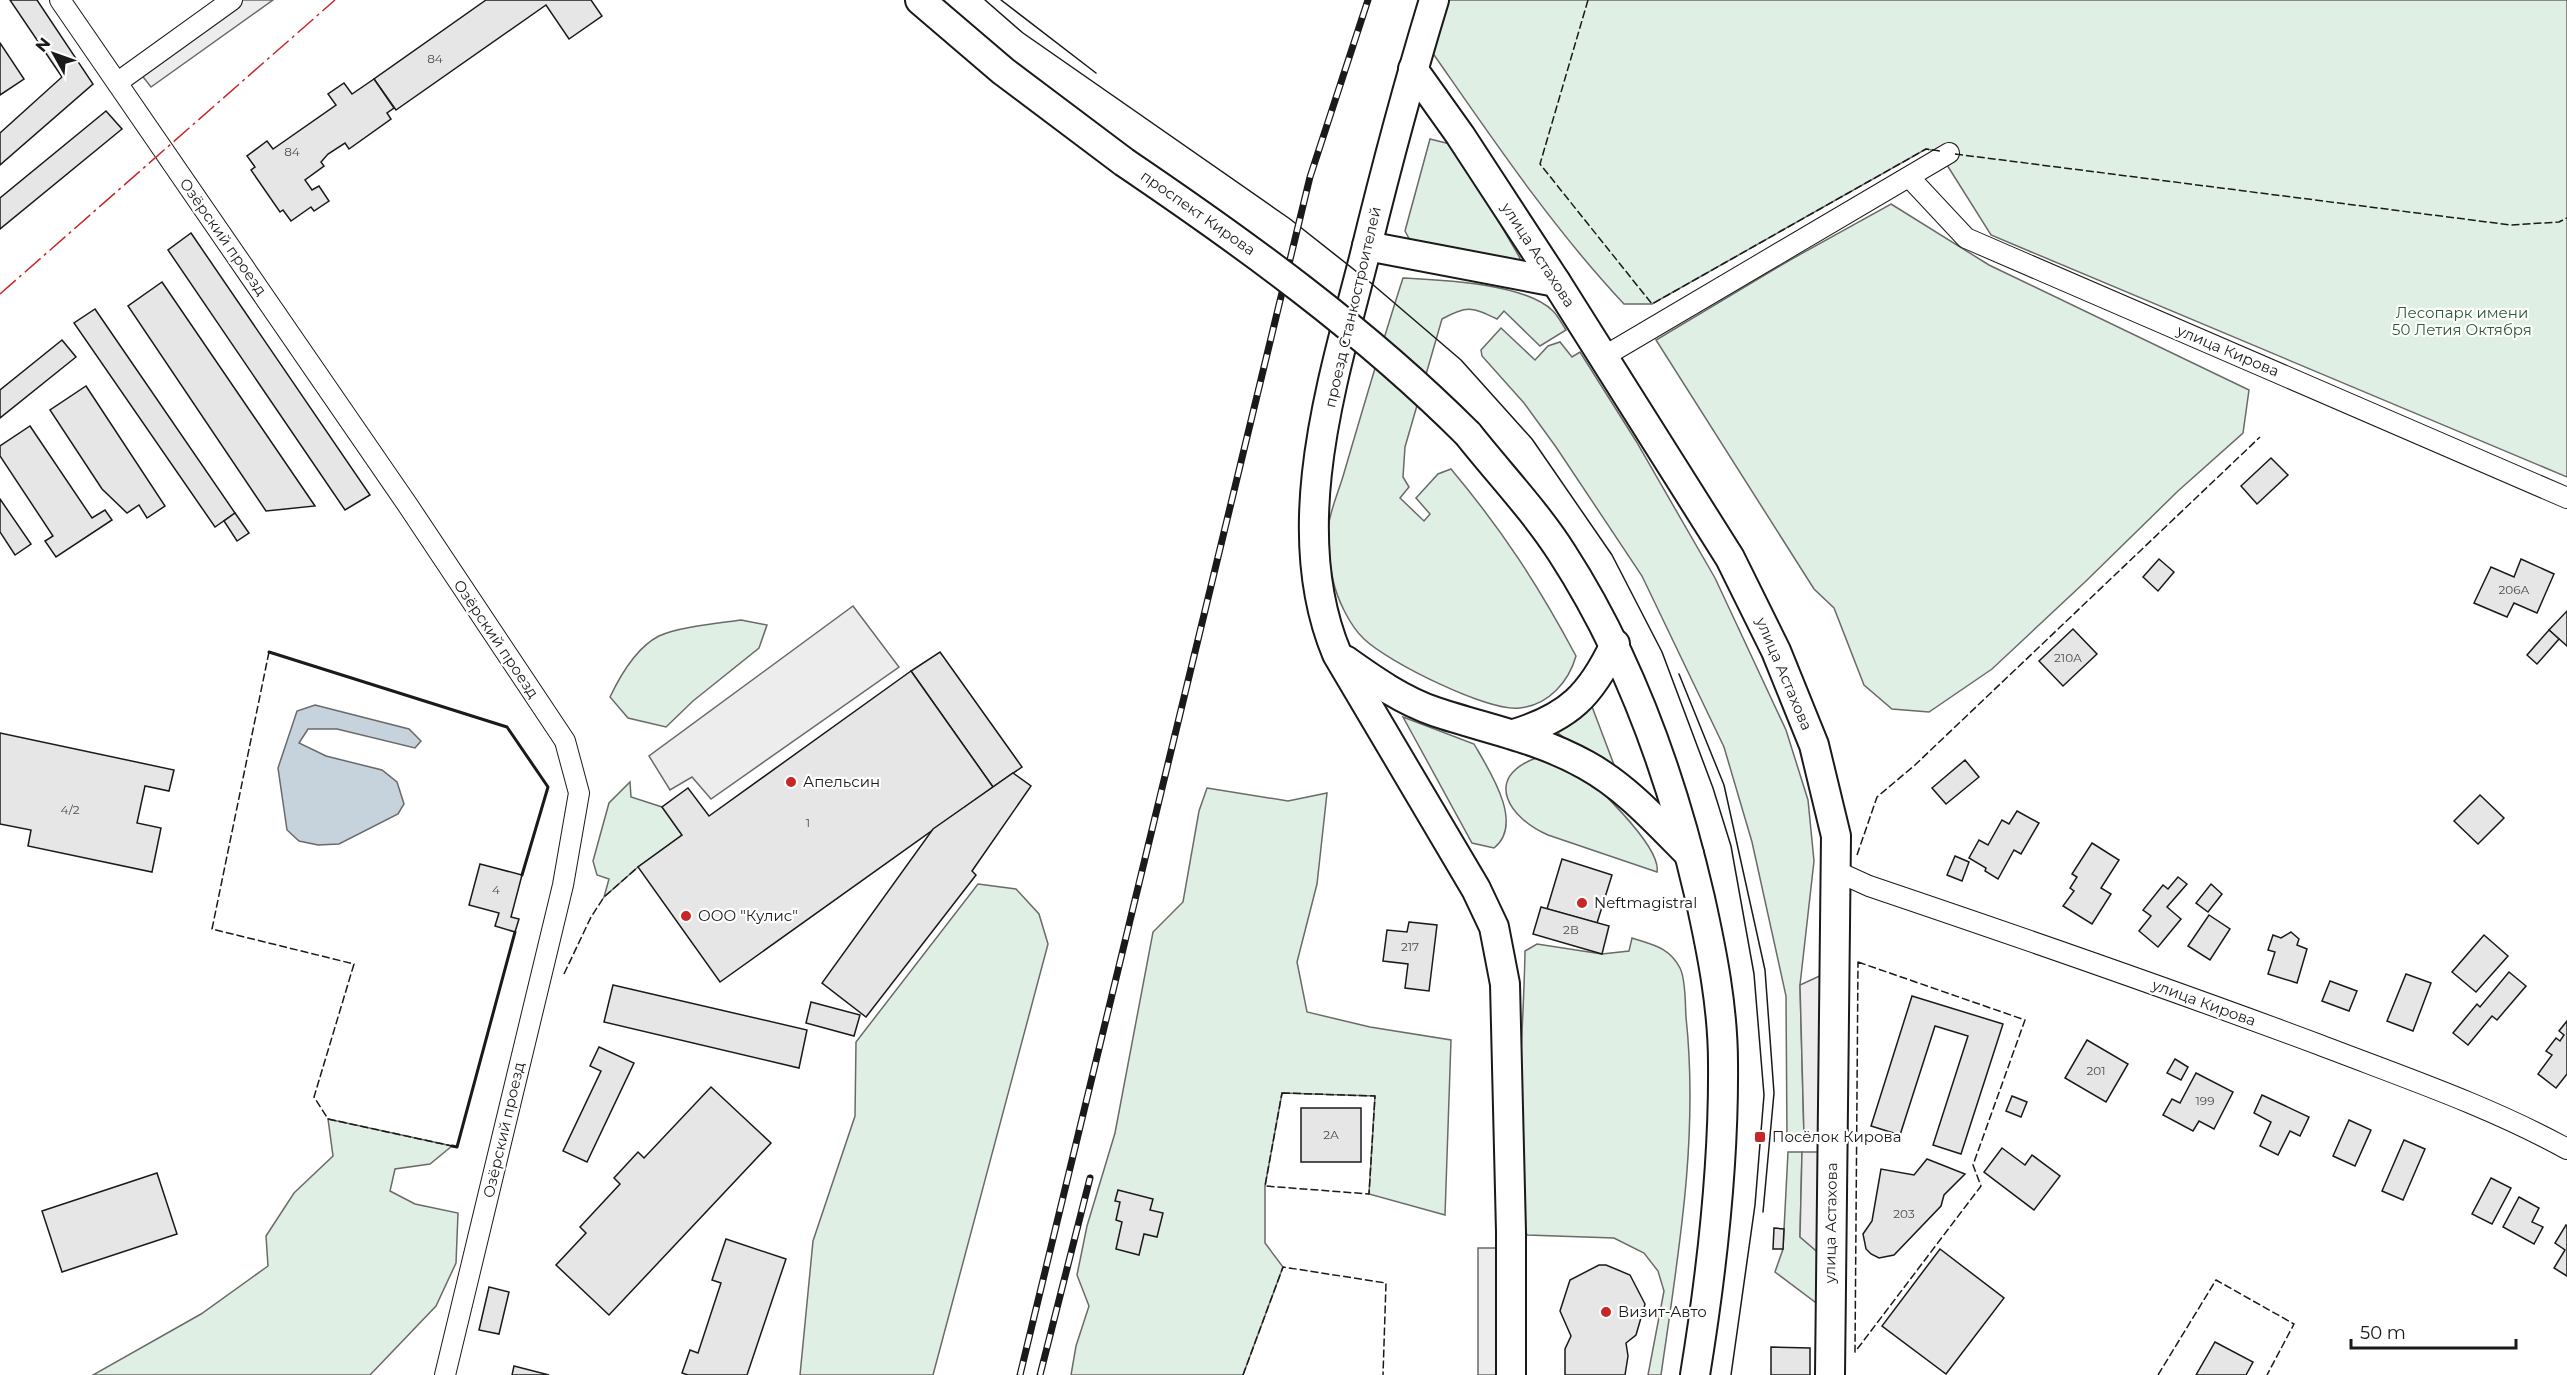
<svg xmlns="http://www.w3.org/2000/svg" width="2567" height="1375" viewBox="0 0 2567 1375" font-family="Montserrat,sans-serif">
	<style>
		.green { fill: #e0efe3; stroke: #6a6a6a; stroke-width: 1.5 }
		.parking { fill: #ededed; stroke: #6a6a6a; stroke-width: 1.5 }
		.water { fill: #c6d2dc; stroke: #6a6a6a; stroke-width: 1.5 }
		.building { fill: #e6e6e6; stroke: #1a1a1a; stroke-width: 1.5 }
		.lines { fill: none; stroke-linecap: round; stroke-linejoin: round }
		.street-casing { stroke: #1a1a1a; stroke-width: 22 }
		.secondary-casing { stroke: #1a1a1a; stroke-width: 32 }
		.street { stroke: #fff; stroke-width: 20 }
		.secondary { stroke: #fff; stroke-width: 28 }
		.tram { stroke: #1a1a1a; stroke-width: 1.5 }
		.rail-casing { stroke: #1a1a1a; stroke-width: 7 }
		.rail { stroke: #fff; stroke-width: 4.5; stroke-dasharray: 14; stroke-linecap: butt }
		.secondary-bridge-casing { stroke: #1a1a1a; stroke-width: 32; stroke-linecap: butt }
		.secondary-bridge { stroke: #fff; stroke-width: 28 }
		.fence { stroke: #1a1a1a; stroke-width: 1.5; stroke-dasharray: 8 3; stroke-linecap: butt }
		.wall { stroke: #1a1a1a; stroke-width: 3 }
		.power { stroke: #c62828; stroke-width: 1.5; stroke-dasharray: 21 4.5 3 4.5; stroke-linecap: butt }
		.poi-dot { fill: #c62828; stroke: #fff; stroke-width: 2 }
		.labels { text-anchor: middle; stroke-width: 4.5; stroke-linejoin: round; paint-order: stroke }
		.number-label { font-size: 12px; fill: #4d4d4d }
		.street-label { font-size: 15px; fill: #1a1a1a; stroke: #fff }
		.park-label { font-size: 15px; fill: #2b5a34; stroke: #fff }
		.poi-label { font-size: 15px; fill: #1a1a1a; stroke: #fff; text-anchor: start }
	</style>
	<rect width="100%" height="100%" fill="#fff"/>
	<g class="green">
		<path d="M1440,0H2567V477L1991,235L1947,165L1949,153L1926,149L1652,304H1624C1549,224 1488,132 1425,42Z"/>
		<path d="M1430,139L1454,145L1520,258L1518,265L1413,246L1405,231Z"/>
		<path d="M1891,204L1989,265L2249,390L2243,433L2178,491L2085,582L1992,669L1929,712L1892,709L1864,685L1834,608L1814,589L1656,340L1790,260Z"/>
		<path d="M1403,278C1441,280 1525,283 1553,311C1558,316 1562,324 1566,330L1540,346L1504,311L1497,319C1472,307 1467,305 1442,319L1405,447L1403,477L1409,487L1400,498L1424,521L1430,514L1416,498L1438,474L1451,469C1503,531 1538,585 1576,656C1569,681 1549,705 1520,708C1488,712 1388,662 1364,639C1350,626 1337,599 1333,580C1330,565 1326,545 1328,530C1329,512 1339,491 1344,473C1363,408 1382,343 1403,278Z"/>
		<path d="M1501,328L1535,360L1548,346L1560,342L1572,357L1580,352L1636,441L1715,578L1786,730L1808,800L1814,861L1800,985L1804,1136L1787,1139L1786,996L1752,842L1724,747L1642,576L1556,447L1524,403L1482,356L1481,350Z"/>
		<path d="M741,620L767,625L759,648L693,701L666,727L628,718L610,697C620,676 637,647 659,636C677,627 720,623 741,620Z"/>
		<path d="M1588,696L1619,778L1558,733L1556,727Z"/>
		<path d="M1403,717L1474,744C1489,770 1525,824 1494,848L1472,843Z"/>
		<path d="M1536,758C1545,759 1560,759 1568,764C1589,776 1662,847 1657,872L1548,835C1510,819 1482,778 1536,758Z"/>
		<path d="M630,782L631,797L662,807L682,835L638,867L604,897L609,879L597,875L593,861L609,803Z"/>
		<path d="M1207,788L1288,801L1327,793L1317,884L1297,962L1307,1012L1370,1027L1451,1040L1445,1215L1369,1194L1375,1096L1282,1093L1265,1186V1243L1283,1267L1243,1375H1071L1076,1346L1089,1306L1077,1275L1087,1226L1115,1133L1153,932L1183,902L1199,811Z"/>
		<path d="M978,884L1016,889L1039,914L1048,944L933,1375H800L813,1241L855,1116L856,1042Z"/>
		<path d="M1632,938C1653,945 1669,947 1680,968C1686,980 1685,1003 1686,1017C1699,1138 1678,1256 1661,1375H1648L1664,1291L1658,1271L1644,1253L1614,1238L1527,1235C1516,1206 1519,1176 1519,1144C1518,1080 1524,1016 1525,951L1537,944L1602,954L1629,951Z"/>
		<path d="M328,1119L452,1146L430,1164L395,1169L390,1191L415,1204L458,1213L456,1263L436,1306L370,1375H93L201,1314L268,1266L266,1236L294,1193L333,1156Z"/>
		<path d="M1788,1152H1802L1800,1237L1821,1255L1819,1305L1775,1272L1783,1249Z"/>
	</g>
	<g class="parking">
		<path d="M243,0H273L151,87L140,73Z"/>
		<path d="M853,606L899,667L711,799L692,777L670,790L649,756Z"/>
		<path d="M1824,974L1823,1136H1804L1800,985Z"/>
		<path d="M1802,1152H1825L1821,1255L1800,1237Z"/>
		<rect x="1478" y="1248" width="20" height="127"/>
	</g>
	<path class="water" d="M315,705L409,729L421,741L415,748L337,729H308L299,743L326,756L382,770L397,782L404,804L398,814L339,844L318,845L299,841L287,830L278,768L297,711Z"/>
	<g class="building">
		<path d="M10,0H37L93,84L0,165V133L62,77Z"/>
		<path d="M486,0H591L602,16L569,39L546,5L396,110L374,79Z"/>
		<path d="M0,43L24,79L0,95Z"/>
		<path d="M374,79L394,108L387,113L391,119L349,149L345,143L328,154L321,162L324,166L305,180L312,190L319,186L329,201L314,211L311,207L291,221L283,210L280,212L251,170L255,167L247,156L267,141L273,149L336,105L328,94L344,83L352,94Z"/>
		<path d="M106,111L122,129L0,229V198Z"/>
		<path d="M191,233L370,495L345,510L168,250Z"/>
		<path d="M162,282L315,506L266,511L128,306Z"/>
		<path d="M95,309L235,513L215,527L74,323Z"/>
		<path d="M62,340L76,357L0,418V390Z"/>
		<path d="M86,386L165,506L147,518L139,505L127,513L102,489L50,410Z"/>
		<path d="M30,426L92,518L105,510L112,520L56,557L45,541L53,536L0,456V446Z"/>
		<path d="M2271,458L2288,475L2257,504L2241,486Z"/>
		<path d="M0,499L31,544L15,555L0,532Z"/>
		<path d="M235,513L249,533L237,541L224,521Z"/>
		<path d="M2159,559L2174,572L2158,591L2143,577Z"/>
		<path d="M2521,559L2554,574L2537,613L2514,603L2507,617L2474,603L2491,567L2514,577Z"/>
		<path d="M2567,611V646L2549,630Z"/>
		<path d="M2073,629L2097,654L2063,686L2039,661Z"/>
		<path d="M2549,630L2559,639L2537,664L2527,655Z"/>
		<path d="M940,652L1022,767L993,787L911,671Z"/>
		<path d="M911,671L993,787L720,982L638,867L682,835L662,807L688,788L709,816Z"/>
		<path d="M0,733L174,770L169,791L145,786L137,823L161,828L152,872L28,846L31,830L0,824Z"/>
		<path d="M1965,760L1979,777L1946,804L1932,788Z"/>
		<path d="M1013,773L1031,786L972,871L976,875L866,1017L822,983L933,829Z"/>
		<path d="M2480,795L2504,818L2478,844L2454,821Z"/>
		<path d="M2017,811L2039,823L2021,854L2014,850L1998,879L1985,871L1986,868L1969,858L1979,840L1988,845L2002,820L2009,824Z"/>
		<path d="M2092,843L2119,860L2101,888L2111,894L2092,924L2063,906L2074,891L2070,888L2077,877L2072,874Z"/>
		<path d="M1955,856L1969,862L1962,881L1947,875Z"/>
		<path d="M1562,859L1612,875L1597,923L1547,909Z"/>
		<path d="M480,864L522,875L511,917L519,919L515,932L495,926L499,913L469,905Z"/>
		<path d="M2178,877L2187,884L2167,907L2181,919L2158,947L2139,931L2151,916L2143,910L2163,885L2168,889Z"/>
		<path d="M2211,884L2222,894L2208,912L2196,903Z"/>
		<path d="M1541,907L1609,926L1602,954L1533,934Z"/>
		<path d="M2209,915L2230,929L2210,960L2188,946Z"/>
		<path d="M1409,922L1437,925L1429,991L1405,988L1408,964L1383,961L1387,930L1407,932Z"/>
		<path d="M2291,932L2299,939L2297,945L2307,949L2297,983L2268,974L2275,952L2268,950L2273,935L2281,938Z"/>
		<path d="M2484,935L2508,956L2476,992L2452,972Z"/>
		<path d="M2509,972L2526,986L2497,1020L2492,1016L2468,1045L2453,1033L2477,1004L2480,1007Z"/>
		<path d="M2406,974L2431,983L2413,1031L2387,1021Z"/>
		<path d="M2330,981L2357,991L2349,1011L2322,1001Z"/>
		<path d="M613,985L807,1030L799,1068L604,1022Z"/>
		<path d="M1912,996L2003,1024L1961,1154L1933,1145L1968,1036L1935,1026L1900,1135L1871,1126Z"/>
		<path d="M811,1002L860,1015L854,1036L806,1023Z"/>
		<path d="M2567,1021V1074L2556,1088L2538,1074L2552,1055L2546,1051L2556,1038L2560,1041L2564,1035L2559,1031Z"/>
		<path d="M2087,1040L2128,1064L2106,1102L2065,1078Z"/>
		<path d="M599,1047L634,1063L587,1162L563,1151L601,1071L590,1066Z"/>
		<path d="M2175,1059L2188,1067L2181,1080L2167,1073Z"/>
		<path d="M2196,1073L2233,1092L2214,1129L2199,1121L2193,1131L2163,1115L2172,1099L2180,1103Z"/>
		<path d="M711,1087L771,1143L609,1315L556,1265L586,1233L580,1227L620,1184L614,1178L638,1152L644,1158Z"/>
		<path d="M2262,1095L2309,1117L2300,1136L2290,1131L2278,1155L2260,1146L2271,1122L2254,1113Z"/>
		<path d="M2012,1096L2027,1102L2021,1117L2006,1111Z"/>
		<rect x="1301" y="1108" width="60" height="54"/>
		<path d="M2349,1120L2371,1130L2355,1166L2333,1156Z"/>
		<path d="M2404,1140L2425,1149L2403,1200L2382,1191Z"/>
		<path d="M2002,1148L2025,1165L2032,1155L2060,1176L2034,1210L1984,1172Z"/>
		<path d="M1927,1159L1965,1174L1944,1195L1941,1206L1894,1255L1879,1258L1871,1254L1866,1249L1863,1234L1872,1221L1881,1169L1914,1175Z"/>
		<path d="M157,1173L177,1234L62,1272L42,1211Z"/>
		<path d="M2491,1178L2511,1188L2492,1224L2472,1214Z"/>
		<path d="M1118,1190L1153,1199L1150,1210L1163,1213L1157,1237L1144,1234L1139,1255L1116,1249L1122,1222L1116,1220L1120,1202L1115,1201Z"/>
		<path d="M2519,1197L2539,1208L2532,1222L2543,1227L2534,1244L2503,1227Z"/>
		<path d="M2566,1225L2567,1226V1276L2554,1268L2565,1250L2555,1243Z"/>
		<path d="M1774,1228L1784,1229L1783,1249H1773Z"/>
		<path d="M726,1239L786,1259L747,1375H688L682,1373L690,1350L698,1353L721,1283L712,1280Z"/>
		<path d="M1940,1249L2004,1298L1946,1374L1882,1326Z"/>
		<path d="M1599,1265H1606L1630,1275L1645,1304L1636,1335L1626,1343L1628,1356L1625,1375H1565V1349L1571,1336L1560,1311L1570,1280Z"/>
		<path d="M489,1287L509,1292L499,1334L479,1330Z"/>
		<path d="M2215,1342L2253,1362L2246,1375H2196Z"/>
		<path d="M1771,1347L1810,1348V1375H1771Z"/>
		<path d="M514,1366L549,1375H512Z"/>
	</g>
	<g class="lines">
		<g class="street-casing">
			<g id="street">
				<path d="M60,0L409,507L565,741L579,793L563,885L445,1375"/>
				<path d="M118,82L232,0"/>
				<path d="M1909,177L1966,238L2567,498"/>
				<path d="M1603,357L1949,153"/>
				<path d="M1836,871L1869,886C2020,937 2170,989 2320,1045C2403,1077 2489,1106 2567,1149"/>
			</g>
		</g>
		<g class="secondary-casing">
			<g id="secondary">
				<path d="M920,0L1003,71L1124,162"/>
				<path d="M1434,0C1408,85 1385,172 1364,258C1332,383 1285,530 1337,654L1476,889L1494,927L1505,984L1511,1232V1375"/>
				<path d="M1413,69L1460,135L1556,282L1730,558L1776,651L1814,745L1836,836L1830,1375"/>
				<path d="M1367,246L1556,282"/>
				<path d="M1468,434C1498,472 1536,512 1562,553C1630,658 1672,777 1700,898C1712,952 1723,1008 1723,1063C1724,1168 1712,1271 1695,1375"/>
				<path d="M1345,660C1373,680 1403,701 1436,712C1487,729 1538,738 1586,765C1626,787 1657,822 1689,854"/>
				<path d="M1514,734C1569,717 1591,695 1615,644"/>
			</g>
		</g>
		<use href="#street" class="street"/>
		<use href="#secondary" class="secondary"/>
		<g class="tram">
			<path d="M985,0L1023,33L1290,219L1371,283L1461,360L1532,439L1612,555L1662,652L1713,788L1731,846L1754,974L1764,1095L1755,1205L1731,1375"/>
			<path d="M1001,0L1096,73"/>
			<path d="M1679,674L1724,785L1765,970L1774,1093L1763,1212"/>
		</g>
		<g class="rail-casing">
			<g id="rail">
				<path d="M1020,1375L1310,177L1368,0"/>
				<path d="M1040,1375L1090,1178"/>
			</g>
		</g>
		<use href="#rail" class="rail"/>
		<g class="secondary-bridge-casing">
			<path id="secondary-bridge" d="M1124,162C1245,244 1364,330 1468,434"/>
		</g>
		<use href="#secondary-bridge" class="secondary-bridge"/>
		<g class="fence">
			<path d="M1588,0L1540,164L1652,304L1926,149L1940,151"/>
			<path d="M1955,154L2511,225L2559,222L2567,218"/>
			<path d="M269,652L212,929L354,964L314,1097L328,1119L452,1146"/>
			<path d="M1857,855L1877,797L1915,765L2260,437"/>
			<path d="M1858,962L2025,1020L1973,1165L1981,1186L1855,1352Z"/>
			<path d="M564,974L591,917L604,897L638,867"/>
			<path d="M1282,1093L1375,1096L1369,1194L1265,1186Z"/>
			<path d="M1243,1375L1283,1267L1386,1283L1383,1375"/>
			<path d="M2158,1375L2216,1280L2294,1324L2267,1375"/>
		</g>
		<g class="wall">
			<path d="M269,652L507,727L548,787L522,875"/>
			<path d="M452,1146L457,1147L515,932"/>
		</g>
		<path class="power" d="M0,294L335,0"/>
	</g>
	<g class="poi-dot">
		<circle cx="791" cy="782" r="6"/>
		<circle cx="1582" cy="903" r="6"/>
		<circle cx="686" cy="916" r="6"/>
		<rect x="1754" y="1131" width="12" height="12" rx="3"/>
		<circle cx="1606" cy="1312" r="6"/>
	</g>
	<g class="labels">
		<g class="number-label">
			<text x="435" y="63">84</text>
			<text x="292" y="156">84</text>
			<text x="2514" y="594">206А</text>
			<text x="2068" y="662">210А</text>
			<text x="70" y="814">4/2</text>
			<text x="808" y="827">1</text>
			<text x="496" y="894">4</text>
			<text x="1571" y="934">2В</text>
			<text x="1410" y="951">217</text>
			<text x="2096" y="1075">201</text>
			<text x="2205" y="1105">199</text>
			<text x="1331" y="1139">2А</text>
			<text x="1904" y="1218">203</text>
		</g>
		<g class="street-label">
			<text transform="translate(1198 213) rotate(35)" y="5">проспект Кирова</text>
			<text transform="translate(223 237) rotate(55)" y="5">Озёрский проезд</text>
			<text transform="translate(1538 255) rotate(57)" y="5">улица Астахова</text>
			<text transform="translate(1353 307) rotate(-77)" y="5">проезд Станкостроителей</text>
			<text transform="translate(2228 351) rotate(23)" y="5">улица Кирова</text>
			<text transform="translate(496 639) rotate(56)" y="5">Озёрский проезд</text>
			<text transform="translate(1784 674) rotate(67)" y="5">улица Астахова</text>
			<text transform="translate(2204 1003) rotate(20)" y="5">улица Кирова</text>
			<text transform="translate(504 1130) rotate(-77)" y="5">Озёрский проезд</text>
			<text transform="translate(1831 1223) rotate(-89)" y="5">улица Астахова</text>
		</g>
		<g class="park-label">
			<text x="2462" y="318">Лесопарк имени<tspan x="2462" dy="17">50 Летия Октября</tspan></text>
		</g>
		<g class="poi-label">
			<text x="803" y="787">Апельсин</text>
			<text x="1594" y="908">Neftmagistral</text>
			<text x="698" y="921">ООО "Кулис"</text>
			<text x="1772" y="1142">Посёлок Кирова</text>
			<text x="1618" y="1317">Визит-Авто</text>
		</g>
	</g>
	<g transform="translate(54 54) rotate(310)" stroke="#ffffff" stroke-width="4.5" paint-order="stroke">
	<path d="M0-4.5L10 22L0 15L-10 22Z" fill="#1a1a1a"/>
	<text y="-9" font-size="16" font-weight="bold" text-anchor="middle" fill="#1a1a1a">N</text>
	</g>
	<path d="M2351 1339v9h165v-9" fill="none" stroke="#1a1a1a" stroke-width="3"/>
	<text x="2360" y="1339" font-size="18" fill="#1a1a1a" stroke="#ffffff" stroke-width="4.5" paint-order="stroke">50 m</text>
</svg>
